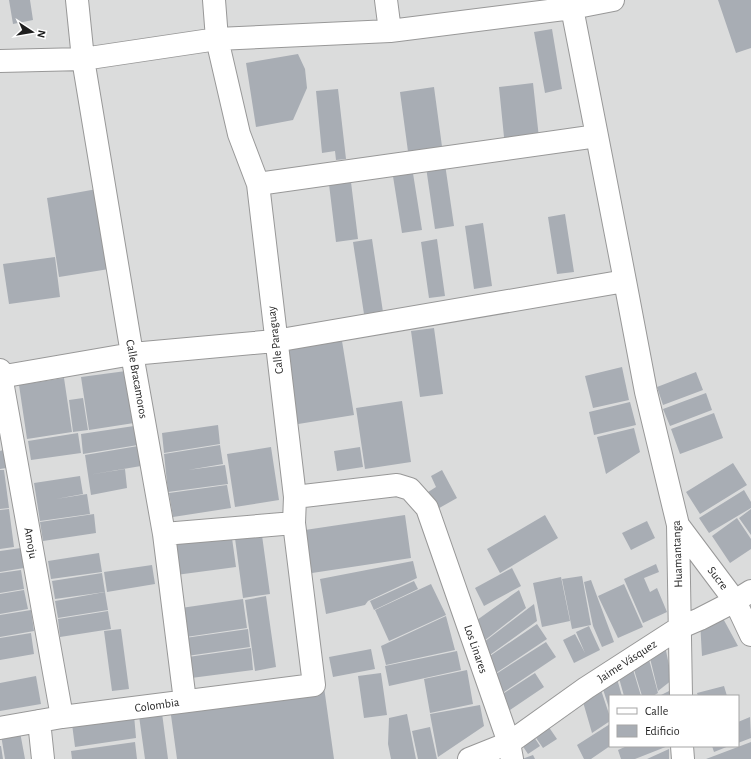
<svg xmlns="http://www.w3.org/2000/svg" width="751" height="759" font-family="'Alegreya Sans',sans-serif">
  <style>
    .residential { fill: #dbdcdc; fill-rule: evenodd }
    .building { fill: #a8adb4 }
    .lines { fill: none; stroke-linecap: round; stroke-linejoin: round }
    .minor-casing { stroke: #989898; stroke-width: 24 }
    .minor { stroke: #fff; stroke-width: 22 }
    .labels { text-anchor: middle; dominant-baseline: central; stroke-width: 3; stroke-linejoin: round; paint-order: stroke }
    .street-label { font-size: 12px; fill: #1e1e1e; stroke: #fff }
  </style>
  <rect width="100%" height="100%" fill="#e5e7ef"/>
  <!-- residential -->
  <path class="residential" d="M0,0H751V759H0ZM610,696H738V746H610Z"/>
  <!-- building -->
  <path class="building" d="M9,0H30L33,20L13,24Z
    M718,0H751V48L736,53Z
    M552,29L562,89L545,93L534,32Z
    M298,54L305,69L307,88L293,120L256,127L246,63Z
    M533,83L539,138L505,147L499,87Z
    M434,87L443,154L409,159L400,92Z
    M338,89L346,159L336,160L335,151L322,153L316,91Z
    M445,164L454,226L435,229L426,167Z
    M412,167L422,230L402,233L392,170Z
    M350,174L358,239L336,242L328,176Z
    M97,189L109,269L59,277L47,198Z
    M565,214L574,272L557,274L548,217Z
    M483,223L492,286L474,289L465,226Z
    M372,239L383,312L364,314L353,242Z
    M437,239L445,296L429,298L421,242Z
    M55,257L60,297L9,304L3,264Z
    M434,328L443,394L420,397L411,331Z
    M342,341L354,415L292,425L281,351Z
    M622,367L629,400L593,408L585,376Z
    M126,371L134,423L89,430L81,377Z
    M696,372L703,390L663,405L657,387Z
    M64,378L72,432L27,439L19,385Z
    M706,393L712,410L670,426L663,409Z
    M83,398L88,430L73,432L69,400Z
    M402,401L411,462L365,469L356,408Z
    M630,402L636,425L594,435L589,412Z
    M714,413L723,438L680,454L671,429Z
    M218,425L220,444L164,453L162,433Z
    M134,426L138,445L83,454L81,434Z
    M634,428L640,452L606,474L597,437Z
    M78,433L81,453L31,460L28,441Z
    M220,445L223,464L188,470L225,465L228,484L168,492L164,454Z
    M138,446L141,466L88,475L85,455Z
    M271,447L279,500L235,507L227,454Z
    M360,447L363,467L337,471L334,451Z
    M3,450L6,468L0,469V451Z
    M733,463L747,485L700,514L686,492Z
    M125,469L127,488L91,495L88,475Z
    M0,470H4L9,508L0,509Z
    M442,470L457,498L434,511L425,494L436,487L431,476Z
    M80,476L83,494L56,499L87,494L90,514L40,521L34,483Z
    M227,485L231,508L173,517L169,493Z
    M744,490L751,502V508L709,533L699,518Z
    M9,509L14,547L0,549V510Z
    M751,509V535L739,518Z
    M94,514L96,533L43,541L40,522Z
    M405,515L411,558L312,573L305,530Z
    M545,515L558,538L500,573L487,549Z
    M737,518L751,539V549L730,563L712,536Z
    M647,521L655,538L631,550L622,533Z
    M261,528L270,594L243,598L234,531Z
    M231,531L236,567L176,575L172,538Z
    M21,548L24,568L0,572V551Z
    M99,553L102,572L51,579L48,561Z
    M413,561L417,578L368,601L365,605L326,614L320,579Z
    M656,564L659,572L644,578L650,592L657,588L667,612L643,623L624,579Z
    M152,565L155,584L107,592L104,572Z
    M512,568L521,586L484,606L475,588Z
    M21,570L24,589L0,593V573Z
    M102,573L105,592L55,599L52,581Z
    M582,576L591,625L572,629L562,579Z
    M561,577L570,621L542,627L533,583Z
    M591,580L614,642L602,647L593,626L584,582Z
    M414,581L418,589L374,610L370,601Z
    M431,584L446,615L389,641L375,610Z
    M624,584L643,627L618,638L598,596Z
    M24,590L28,609L0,614V594Z
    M519,590L526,608L484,641L477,620Z
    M105,592L108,610L58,618L55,601Z
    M266,596L276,667L255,671L245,600Z
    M243,599L247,628L186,637L181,608Z
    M534,604L537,621L487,657L484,642Z
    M31,610L34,631L0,637V615Z
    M108,611L111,629L60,637L58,619Z
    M719,611L738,646L702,656L700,621Z
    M446,616L455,650L386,665L381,646Z
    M537,624L547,639L496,673L487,658Z
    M589,626L600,650L574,663L563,640L575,634L585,653L576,632Z
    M121,629L129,689L112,691L104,631Z
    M248,629L250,647L187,656L185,638Z
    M31,633L34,654L0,660V638Z
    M664,641L672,680L658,691L648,650Z
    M546,642L556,657L501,694L496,674Z
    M251,648L253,670L191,678L188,657Z
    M371,649L375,669L333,677L329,657Z
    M457,651L461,670L389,686L385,666Z
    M647,652L658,693L653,696H642L632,663Z
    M631,663L641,696H624L617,671Z
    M467,670L473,704L430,713L424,679Z
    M615,672L622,696H610V711L601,683Z
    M381,673L387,715L364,718L358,676Z
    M535,673L544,687L510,710L501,695Z
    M36,676L41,704L0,711V683Z
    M599,684L610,717V721L592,733L581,695Z
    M724,686L727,696H698L697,693Z
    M324,687L334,759H177L170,708Z
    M669,691L671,696H659Z
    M480,705L484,726L438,757L430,714Z
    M162,713L168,759H145L139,716Z
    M407,714L416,759H391L388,744L389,718Z
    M134,715L136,738L75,747L72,724Z
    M750,717L751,738L738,743V722Z
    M544,720L557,739L543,748L530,729Z
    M610,724V746L591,759H584L577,745Z
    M430,727L437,759H418L412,731Z
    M530,731L540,746L528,754L518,739Z
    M20,732L25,759H5L1,735Z
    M135,742L137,759H72L71,751Z
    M751,742V759H706Z
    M0,746H1L3,759H0Z
    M627,746H668L635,759H621L618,750Z
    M712,746H729L714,752Z
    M669,749V759H647Z
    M533,755L535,759H522Z"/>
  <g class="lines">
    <!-- minor casing -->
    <g class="minor-casing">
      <path id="minor" d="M77,0L83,59L217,39L390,31L572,8L597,136
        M386,0L390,31
        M570,0L572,8L613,0
        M0,61L83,59L132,354L164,534L185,701
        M258,184L597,136L625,281
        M0,370L62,717
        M0,377L132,354L275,341L625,281L646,392L678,525L681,696
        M295,497L397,485L410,489L427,508L509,743L512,759
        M678,525L735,601L751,635
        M164,534L294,523
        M39,721L43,759
        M0,728L62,717L314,685L294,523L295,497L258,184L239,134L217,39L214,0
        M682,746L683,759
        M469,759L509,743L586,688L679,628L700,619L735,601L751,591"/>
    </g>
    <!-- minor -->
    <use href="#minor" class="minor"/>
  </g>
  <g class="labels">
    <!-- street labels -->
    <g class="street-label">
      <text transform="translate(275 340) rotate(-97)">Calle Paraguay</text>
      <text transform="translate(137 379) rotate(80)">Calle Bracamoros</text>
      <text transform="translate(31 543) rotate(80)">Amoju</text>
      <text transform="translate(677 554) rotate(-92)">Huamantanga</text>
      <text transform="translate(718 578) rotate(53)">Sucre</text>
      <text transform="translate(476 649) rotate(71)">Los Linares</text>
      <text transform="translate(627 661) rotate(-33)">Jaime Vásquez</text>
      <text transform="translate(157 705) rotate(-8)">Colombia</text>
    </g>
  </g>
  <!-- legend -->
  <rect x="609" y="695" width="130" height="52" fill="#ffffff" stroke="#a5a5a5"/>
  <rect x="617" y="708" width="20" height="6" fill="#ffffff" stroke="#a5a5a5"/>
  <text x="645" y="715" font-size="12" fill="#1e1e1e">Calle</text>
  <rect x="617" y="725" width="20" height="12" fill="#a8adb4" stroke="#a5a5a5"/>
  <text x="645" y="735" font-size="12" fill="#1e1e1e">Edificio</text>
  <!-- north arrow -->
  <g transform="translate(32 32) rotate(102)" stroke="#ffffff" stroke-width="3" paint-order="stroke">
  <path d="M0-3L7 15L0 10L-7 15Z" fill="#1e1e1e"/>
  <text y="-6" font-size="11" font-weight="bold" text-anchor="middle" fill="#1e1e1e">N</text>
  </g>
</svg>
